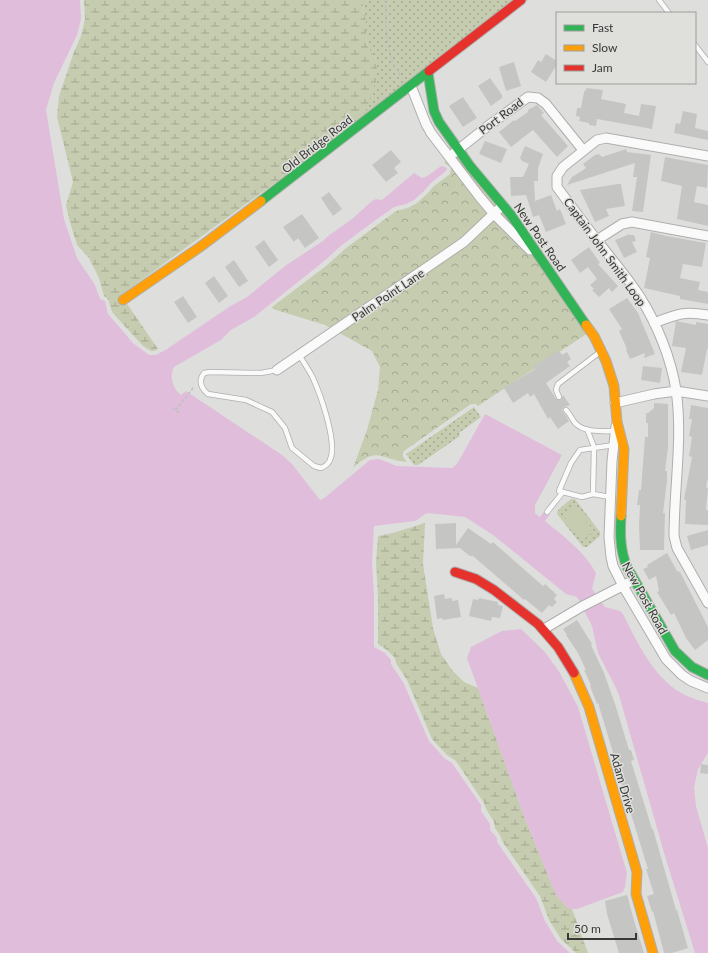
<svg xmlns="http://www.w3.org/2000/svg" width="708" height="953" font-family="Lato,sans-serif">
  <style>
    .grass { fill: url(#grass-dots) }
    .forest { fill: url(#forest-crowns) }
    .wetland { fill: url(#wetland-marsh) }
    .garden { fill: #c6ccb0 }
    .water { fill: #e0bdda }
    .building { fill: #c5c6c4 }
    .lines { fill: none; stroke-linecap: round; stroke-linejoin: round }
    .lane-casing { stroke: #aeafad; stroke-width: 6 }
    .street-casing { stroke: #aeafad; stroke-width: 11 }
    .fast-casing { stroke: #aeafad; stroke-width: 11 }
    .slow-casing { stroke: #aeafad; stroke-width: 11 }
    .jam-casing { stroke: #aeafad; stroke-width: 11 }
    .path { stroke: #bfbfbe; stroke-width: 1.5; stroke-dasharray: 3 2; stroke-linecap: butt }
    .lane { stroke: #fafafa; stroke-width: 4.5 }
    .street { stroke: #fafafa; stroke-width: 9 }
    .fast { stroke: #30b455; stroke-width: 9 }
    .slow { stroke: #ff9f0a; stroke-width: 9 }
    .jam { stroke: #e5322d; stroke-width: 9 }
    .labels { text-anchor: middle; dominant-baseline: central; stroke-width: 3; stroke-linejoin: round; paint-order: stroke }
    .street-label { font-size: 12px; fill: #383837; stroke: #dfe0dc }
  </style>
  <defs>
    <pattern id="grass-dots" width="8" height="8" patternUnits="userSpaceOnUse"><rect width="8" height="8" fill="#c6ccb0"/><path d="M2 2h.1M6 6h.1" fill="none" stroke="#a2a790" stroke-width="1.8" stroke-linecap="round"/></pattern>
    <pattern id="forest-crowns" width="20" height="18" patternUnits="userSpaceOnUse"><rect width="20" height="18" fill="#c6ccb0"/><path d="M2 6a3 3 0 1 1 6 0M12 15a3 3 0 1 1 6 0" fill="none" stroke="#a2a790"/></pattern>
    <pattern id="wetland-marsh" width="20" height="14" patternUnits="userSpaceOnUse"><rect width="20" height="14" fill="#c6ccb0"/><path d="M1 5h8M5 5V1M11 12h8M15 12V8" fill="none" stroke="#a2a790"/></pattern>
  </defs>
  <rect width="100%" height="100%" fill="#dedfdd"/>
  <!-- grass -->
  <path class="grass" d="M362,0H528L412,90L362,122L377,62L368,47L366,35V20Z
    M474,407L481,417L459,433L460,436L418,465H414L406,454Z
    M571,499H575L600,532V536L587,547H583L557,514L558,510Z"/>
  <!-- forest -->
  <path class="forest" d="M459,151L594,329L478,406L476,404H471L404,451L402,455L407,462C380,460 378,445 353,468L367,430L378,390L380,367L372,351L325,325L273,309L272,307L326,266L346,248L396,211L408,208L417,203L427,194L434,186L450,174L451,167L444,163Z"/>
  <!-- wetland -->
  <path class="wetland" d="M84,0H362L366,20V35L368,47L377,62V78L362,122L338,137L121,295L158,349L154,351H151L143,346L112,312L108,299L104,296L99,278L89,258L77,245L69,219L66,205L73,182L57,117L59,96L74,52L81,36L85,19Z
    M425,523L423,564L433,628L441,654L452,670L464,682L478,688L524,816L556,895L569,909H572L588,953H576L561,939L549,920L540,896L502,841L501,837L495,828L494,822L486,809L484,803L456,761L447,755L432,739L407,680L396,663L395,658L387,650L378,644V596L376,563L378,536L393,533Z"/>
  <!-- garden -->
  <path class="garden" d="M574,506L594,531L583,540L563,515Z"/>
  <!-- water -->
  <path class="water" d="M0,0H80L81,19L77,35L54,83L46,110L64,219L77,258L95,285L100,299L105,301L108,314L133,343L149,355H156L167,349L229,307L247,297L285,266L323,241L328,236L352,219L372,201L376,199L382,200L414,173L422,178C429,177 435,169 442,166L447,168L446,171L431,183L424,191L414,200L406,204L394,207L373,222L342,245L323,262L254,317L231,330L221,340L174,367C169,376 173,389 181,395L186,391L282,455L292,464L320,500L323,499L370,460L379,459L397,466L452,468L457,464L485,414L562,455L535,505V513L540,517L545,510L550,514L545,521C563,536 584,551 596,573L592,589L605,607L620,611L623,614C638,644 655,681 687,696C694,699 701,701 708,703V753L698,769L694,788L696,806L708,848V953H695L665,856L619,695L616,688L598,653L592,626L577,597L566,594L493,535L465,517L428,513C423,514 420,519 415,521L374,526L372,563L374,596V647L385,653L391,660V664L403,682L429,741L444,758L452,763L481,805V811L490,824V830L497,838V842L536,898L545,921L557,941L570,953H0Z
    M521,629L545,652L560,673L578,707L627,873L625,887L623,892L577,909H569L556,895L524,816L467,658L471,647L502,631Z"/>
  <!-- building -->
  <path class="building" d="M546,54L557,61V64L546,82L531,72L538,60L541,62Z
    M514,62L521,86L506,91L499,67Z
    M490,78L502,95V98L491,106L478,86Z
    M587,88L603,90L601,99L626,104L624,113L639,116L641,104L656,106L652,129L597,119L596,126L589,125V123L579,121L580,117L576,116L577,108H581L584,92Z
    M463,97L477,118L463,127L449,106Z
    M537,105L544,113L541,115L568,146L557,157L533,130L511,147L499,132L514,120L515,121L528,112V110Z
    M683,111L697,114L695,128L708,131V140L674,133L676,123L680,124Z
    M485,141L507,149L501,163L479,154Z
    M525,146L543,154L538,168V181H534L535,201L551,195L557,211L560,209L566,224L546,232L539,215L533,217L526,195L511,196L510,177H523L529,164L522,161L520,158Z
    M626,149L627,152L651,155L643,212L632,211L637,177H633L635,163L567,185L572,177L586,168L583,164L595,155L599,154L602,157Z
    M391,150L401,162L394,168L398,173L386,182L372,165Z
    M665,157L708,165L707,188L697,186L694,202L708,205V226L677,219L682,186L661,181Z
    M618,184H621L625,206L606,209L609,216L595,222L580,190Z
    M329,192L342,209L333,216L321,198Z
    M302,214L319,238L305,248L298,238L294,242L283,227Z
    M651,232L666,236L706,243L702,267L683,264L680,278L700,282L698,290L708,292V304L680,299V296L644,288L650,258L646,257Z
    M630,234V235H634L636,241L632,242L637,252L624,258L615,240Z
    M264,240L278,260L269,267L255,247Z
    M589,247L600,263L598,264L618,286L612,292L609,288L599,297L592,290L594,289L590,285L597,279L588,267L580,273L571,260Z
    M234,260L248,281L239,287L225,267Z
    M214,276L228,296L219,303L205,283Z
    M183,296L197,317L188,323L174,302Z
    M627,298L638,313L655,354L644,358L645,353L630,359L626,350L627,349L619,331L622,329L609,309Z
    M676,321L696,325V322L708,324V349H707L702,375L681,372L686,348L672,346Z
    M559,350L562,355L567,352L571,359L567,362L570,366L546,383L556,399L561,400L563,395L570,405L564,407L562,410L569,421L558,429L550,417L548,419L534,394L530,397L528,393L513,403L504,388L535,369L533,367Z
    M643,366L662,368L660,383L641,380Z
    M654,403L668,404V447L665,471H667V481L663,513H665L664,550H640L639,526L640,505H637L639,490H641L645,437H648V423H646V413H648L654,408Z
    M691,405L708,408V478L706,487L708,488L706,510H708V525L685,524L686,500L684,499L692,457L689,456L692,437L689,436L692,419H689Z
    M456,523V545L468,528L491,544L493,542L543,586L545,584L557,595L554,599L557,602L552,607L549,605L542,613L525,599L524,600L473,556H470L460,548L436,549L435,524Z
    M708,530V545L691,550L687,536Z
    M667,553L677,571L680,572L708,627V640L695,650L686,638L674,613L671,615L657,592L659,591L656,576L649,580L643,569L648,567L647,565Z
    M444,594L445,599L452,598V601L458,600L461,617L443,620L442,618L437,619L434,596Z
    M479,598L498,602V605L503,606L500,618L492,617L491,621L469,616L473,599L478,600Z
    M577,620L592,644L591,645L604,673L616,707L626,740L629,750H631L634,760L631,761L652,829H653L676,910H677L688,948L672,953H664L653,911L652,912L647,896L654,894L646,869H648L619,775H621L616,758L615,759L598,703L597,704L590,686L591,685L584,670H586L578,653L566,635H567L563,629Z
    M701,764L708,765V774L700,773Z
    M627,895L628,898L633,917L644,953H619L607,914L605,901Z"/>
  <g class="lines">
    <!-- lane casing -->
    <g class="lane-casing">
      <path id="lane" d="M659,0L669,13
        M695,45L708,62
        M277,370L261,373L210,372L204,373C198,381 201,388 208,394L246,400L272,412L285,428L292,448L314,466L321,468C325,466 328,465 330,460C338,443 320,393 312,376C308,369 304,362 299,355
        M559,397L556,390L558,384L600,352
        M566,410C570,414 572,419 575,423C584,433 604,431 616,431
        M587,429L594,447L593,494
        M610,497L593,494L582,497L559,491L571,463L580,450L614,445
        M547,512L563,492"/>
    </g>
    <!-- street casing -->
    <g class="street-casing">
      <path id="street" d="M411,86L426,124L431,133L479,196L494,214L530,250
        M454,153L488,126L528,97L538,98L546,104L583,150
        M708,156L606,138L597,140L563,167L557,176V187C571,206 585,225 599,243C613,261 628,278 640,297C657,324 671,358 676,390C683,438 674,488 674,536L677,548L708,603
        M597,240L622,224L632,222L708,236
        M654,323C677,314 683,311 708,315
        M277,370L464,242L503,205
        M615,403L654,394L676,391L708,396
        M616,426L612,461L609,537L611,557L613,566L623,586L666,659L682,675L691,681L708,688
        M544,629L581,607L634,580"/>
    </g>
    <!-- fast casing -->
    <g class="fast-casing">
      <path id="fast" d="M428,73L434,111L439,122L470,166L511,215L586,325
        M261,201L429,71
        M621,516C620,534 620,550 627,567L675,651L692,667L708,675"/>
    </g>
    <!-- slow casing -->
    <g class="slow-casing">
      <path id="slow" d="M123,300L200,247L261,201
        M586,325L594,336L606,361L614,386L617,422L624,449L621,516
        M574,673L589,707L637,872L636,894L653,953"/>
    </g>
    <!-- jam casing -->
    <g class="jam-casing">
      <path id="jam" d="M429,71L521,0
        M455,572L476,579L494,590L538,624L558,647L574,673"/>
    </g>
    <!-- path -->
    <path class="path" d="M385,0C387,26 384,58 403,78
      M173,408L179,413
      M176,410L193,388L195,387"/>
    <!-- lane -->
    <use href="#lane" class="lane"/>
    <!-- street -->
    <use href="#street" class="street"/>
    <!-- fast -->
    <use href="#fast" class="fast"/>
    <!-- slow -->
    <use href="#slow" class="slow"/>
    <!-- jam -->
    <use href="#jam" class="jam"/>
  </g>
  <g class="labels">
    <!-- street labels -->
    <g class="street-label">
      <text transform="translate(501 116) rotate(-37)">Port Road</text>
      <text transform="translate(317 144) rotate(-38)">Old Bridge Road</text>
      <text transform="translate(540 237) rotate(55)">New Post Road</text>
      <text transform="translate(605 252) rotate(54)">Captain John Smith Loop</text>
      <text transform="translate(388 295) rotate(-34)">Palm Point Lane</text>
      <text transform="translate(645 598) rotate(61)">New Post Road</text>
      <text transform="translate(623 783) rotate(74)">Adam Drive</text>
    </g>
  </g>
  <!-- legend -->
  <rect x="556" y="12" width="140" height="72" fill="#dfe0dc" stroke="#9c9d9a"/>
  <rect x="564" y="25" width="20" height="6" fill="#30b455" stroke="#9c9d9a"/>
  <text x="592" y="32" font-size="12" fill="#383837">Fast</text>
  <rect x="564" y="45" width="20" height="6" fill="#ff9f0a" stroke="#9c9d9a"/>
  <text x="592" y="52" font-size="12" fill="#383837">Slow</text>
  <rect x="564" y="65" width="20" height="6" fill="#e5322d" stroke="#9c9d9a"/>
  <text x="592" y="72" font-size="12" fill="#383837">Jam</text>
  <!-- scale -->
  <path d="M568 933v6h68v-6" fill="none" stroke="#383837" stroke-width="2"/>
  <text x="574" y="933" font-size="12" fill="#383837" stroke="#dfe0dc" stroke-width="3" paint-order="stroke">50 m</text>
</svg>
